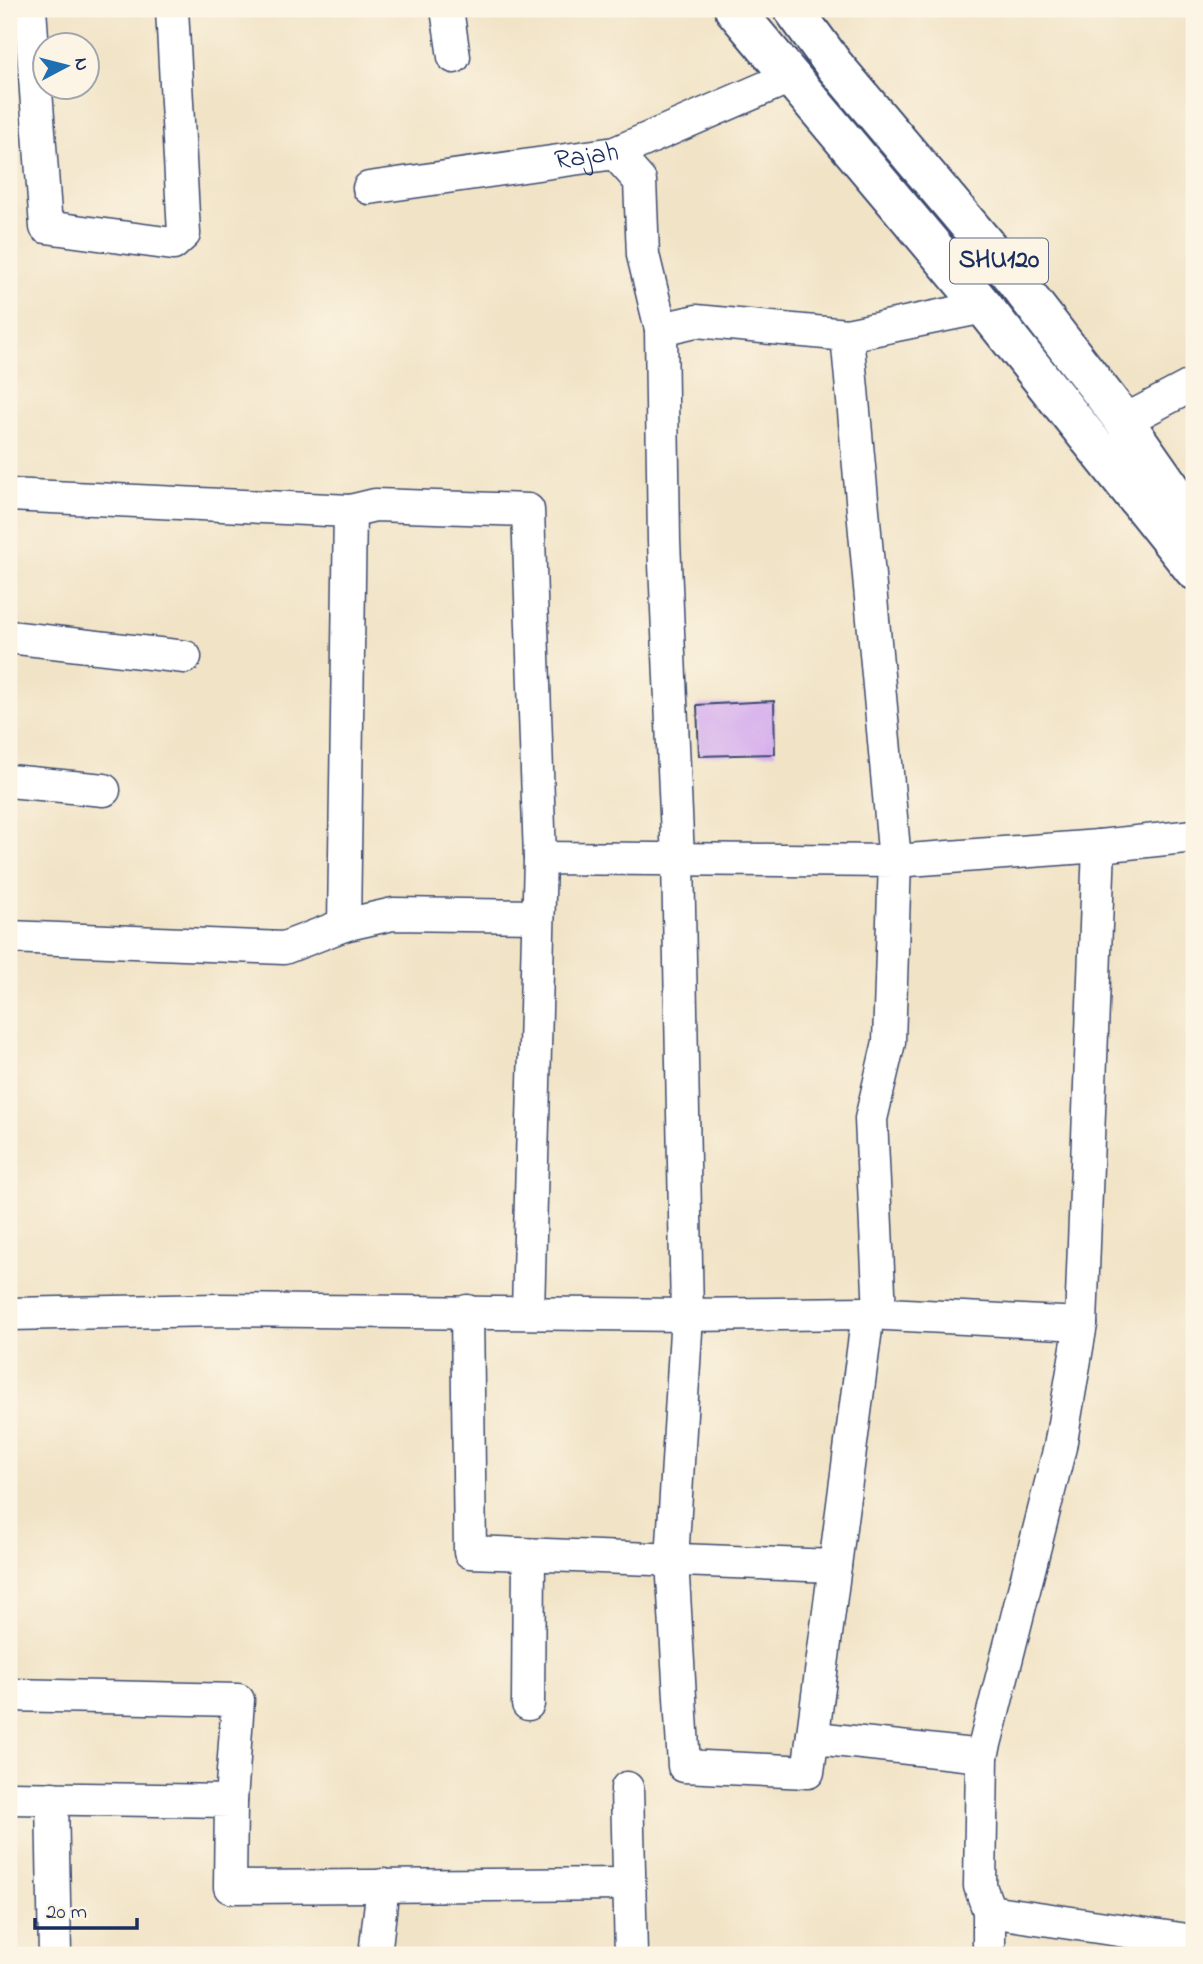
<svg xmlns="http://www.w3.org/2000/svg" width="1203" height="1964" font-family="'Indie Flower',sans-serif">
  <style>
    .building { fill: #d3aaee }
    .lines { fill: none; stroke-linecap: round; stroke-linejoin: round }
    .street-casing { stroke: #3b4a6e; stroke-width: 35 }
    .primary-casing { stroke: #3b4a6e; stroke-width: 42 }
    .street { stroke: #fff; stroke-width: 32 }
    .primary { stroke: #fff; stroke-width: 38 }
    .labels { text-anchor: middle; dominant-baseline: central; stroke-width: 5; stroke-linejoin: round; paint-order: stroke }
    .shield { fill: #fcf5e5; stroke: #5e6a86; stroke-width: 2 }
    .shield-label { font-size: 26px; font-weight: bold; fill: #1b2f5e }
    .street-label { font-size: 28px; fill: #1b2f5e; stroke: #fcf5e5 }
  </style>
  <rect width="100%" height="100%" fill="#fcf5e5"/>
  <filter id="ink" filterUnits="userSpaceOnUse"><feTurbulence type="fractalNoise" baseFrequency=".0143" numOctaves="2"/><feDisplacementMap in="SourceGraphic" scale="14" xChannelSelector="R" yChannelSelector="G"/><feConvolveMatrix kernelMatrix="1 2 1 2 8 2 1 2 1" color-interpolation-filters="sRGB"/></filter>
  <filter id="wash" filterUnits="userSpaceOnUse"><feTurbulence type="fractalNoise" baseFrequency=".00686" numOctaves="4" result="noise"/><feDisplacementMap in="SourceGraphic" scale="28" xChannelSelector="R" yChannelSelector="G"/><feGaussianBlur stdDeviation="1.57" result="paint"/><feColorMatrix in="noise" values="0 0 0 0 0 0 0 0 0 0 0 0 0 0 0 0 0 1.4 0 .05"/><feComposite in="paint" operator="in"/></filter>
  <g filter="url(#wash)">
    <rect width="100%" height="100%" fill="#f1e3c6"/>
    <g id="blocks">
      <!-- building -->
      <path class="building" d="M774,701L775,754L699,756L697,705Z"/>
    </g>
  </g>
  <g filter="url(#ink)">
    <use href="#blocks" fill-opacity="0" stroke="#3b4a6e" stroke-width="2"/>
    <g class="lines">
      <!-- street casing -->
      <g class="street-casing">
        <g id="street">
          <path d="M30,9L46,227L173,244L184,234L172,9"/>
          <path d="M447,9L454,57"/>
          <path d="M615,153L640,181L643,255L661,329L664,541L678,859L687,1315L672,1560L684,1766L808,1772L868,1313"/>
          <path id="s1" d="M369,188L615,153L790,77"/>
          <path d="M984,307L847,335L895,861L1099,846"/>
          <path d="M661,329L696,321L847,335"/>
          <path d="M1124,421L1194,384"/>
          <path d="M9,495L350,511L375,505L528,510L540,858"/>
          <path d="M9,637L185,657"/>
          <path d="M9,781L104,790"/>
          <path d="M344,925L350,511"/>
          <path d="M9,937L284,948L344,925L393,914L538,916"/>
          <path d="M467,1311L470,1552L835,1566"/>
          <path d="M528,1311L540,858L895,861L889,1042L871,1119L880,1313"/>
          <path d="M9,1314L218,1310L687,1315L868,1313L1081,1324L1099,846L1194,836"/>
          <path d="M9,1695L238,1700L231,1801"/>
          <path d="M528,1704L529,1555"/>
          <path d="M813,1735L816,1738L982,1756"/>
          <path d="M627,1788L631,1955"/>
          <path d="M9,1798L231,1801L230,1887L629,1884"/>
          <path d="M52,1798L55,1955"/>
          <path d="M989,1911L1194,1941"/>
          <path d="M375,1955L383,1885"/>
          <path d="M989,1955V1911L980,1886L982,1756L1060,1447L1081,1324"/>
        </g>
      </g>
      <!-- primary casing -->
      <g class="primary-casing">
        <path id="primary" d="M734,9L984,307L1194,570
          M793,9L834,65L1011,275L1124,421L1194,521"/>
      </g>
      <!-- street -->
      <use href="#street" class="street"/>
      <!-- primary -->
      <use href="#primary" class="primary"/>
    </g>
  </g>
  <g class="labels">
    <!-- shield labels -->
    <rect class="shield" x="950" y="238.5" width="98" height="45" rx="5"/>
    <g class="shield-label">
      <text x="999" y="261">SHU120</text>
    </g>
    <!-- street labels -->
    <g class="street-label">
      <text stroke="none"><textPath href="#s1" startOffset="220">Rajah</textPath></text>
    </g>
  </g>
  <!-- margin -->
  <rect width="1203" height="1964" fill="none" stroke="#fcf5e5" stroke-width="35"/>
  <!-- north arrow -->
  <g transform="translate(66 66) rotate(83)"><circle r="33" fill="#fcf5e5" stroke="#a2a6af" stroke-width="2"/>
  <path d="M0-5L12 26L0 18L-12 26Z" fill="#1f6fb2"/>
  <text y="-10" font-size="19" font-weight="bold" text-anchor="middle" fill="#1b2f5e">N</text>
  </g>
  <!-- scale -->
  <path d="M35 1918v10h102v-10" fill="none" stroke="#1b2f5e" stroke-width="3.5"/>
  <text x="46" y="1918" font-size="21" fill="#1b2f5e" stroke="#fcf5e5" stroke-width="5" paint-order="stroke">20 m</text>
</svg>
